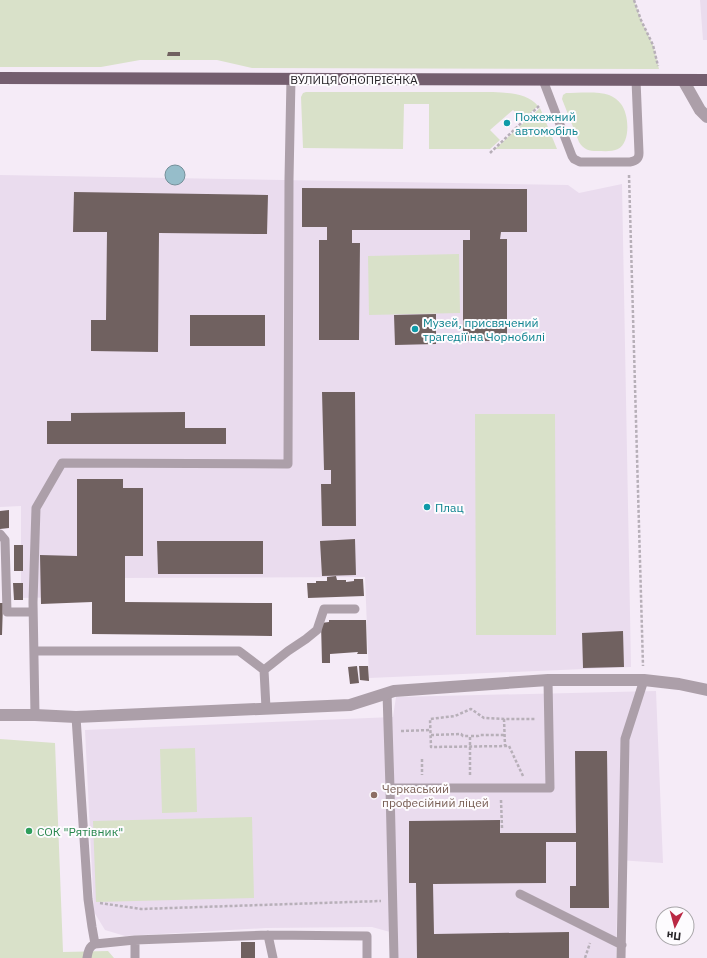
<svg xmlns="http://www.w3.org/2000/svg" width="707" height="958" font-family="'IBM Plex Sans',sans-serif">
  <style>
    .built { fill: #eadcee }
    .green { fill: #d9e1c9 }
    .water { fill: #96bdca; stroke: #748f99 }
    .building { fill: #706160 }
    .lines { fill: none; stroke-linecap: round; stroke-linejoin: round }
    .path { stroke: #b7afb8; stroke-width: 2.5; stroke-dasharray: 3 2; stroke-linecap: butt }
    .lane { stroke: #ac9fa9; stroke-width: 9 }
    .street { stroke: #ac9fa9; stroke-width: 12 }
    .primary { stroke: #745e6f; stroke-width: 12 }
    .culture-dot { fill: #0f9aa8; stroke: #fdfbfe; stroke-width: 1.5 }
    .education-dot { fill: #8d6e63; stroke: #fdfbfe; stroke-width: 1.5 }
    .leisure-dot { fill: #2e9e5b; stroke: #fdfbfe; stroke-width: 1.5 }
    .labels { text-anchor: middle; dominant-baseline: central; stroke-width: 4; stroke-linejoin: round; paint-order: stroke }
    .street-label { font-size: 12px; fill: #262327; stroke: #fdfbfe }
    .culture-label { font-size: 12px; fill: #0d838f; stroke: #fdfbfe; text-anchor: start }
    .education-label { font-size: 12px; fill: #785e54; stroke: #fdfbfe; text-anchor: start }
    .leisure-label { font-size: 12px; fill: #27864d; stroke: #fdfbfe; text-anchor: start }
  </style>
  <rect width="100%" height="100%" fill="#f5ebf7"/>
  <!-- built -->
  <path class="built" d="M700,0H707V40H703Z
    M0,175L568,185L579,193L622,184L631,667L369,678L365,577L116,578L117,596L21,598V506L0,507Z
    M656,691L663,863L618,860L616,958H391L390,932L372,927L266,928L125,936L105,930L94,912L85,730L393,717L396,697Z"/>
  <!-- green -->
  <path class="green" d="M0,0H634L641,20L653,45L659,69L252,68L217,60H140L101,67H0Z
    M306,92H493C509,93 527,93 538,106L523,119L513,110L490,130L500,140L490,149H429V104H404L403,149L303,148L301,97L303,93Z
    M566,93C578,93 598,91 609,95C614,97 618,100 621,104C629,114 631,142 618,149C612,152 604,151 597,151C589,151 584,150 579,142L562,99L563,95Z
    M540,108L543,115L557,149H495Z
    M459,254L460,313L369,315L368,256Z
    M475,414H555L556,635H476Z
    M0,739L55,743L63,952L108,951L114,958H0Z
    M195,748L197,812L162,813L160,749Z
    M252,817L254,898L96,902L93,821Z"/>
  <!-- water -->
  <path class="water" d="M165 175a10 10 0 1 1 20 0a10 10 0 1 1-20 0Z"/>
  <!-- building -->
  <path class="building" d="M168,52H180V56H167Z
    M302,188L527,189V232H501L500,239H507V341H463V240H470V230H352V243H360L359,340H319V240H327V227H302Z
    M74,192L268,195L267,234L159,233L158,352L91,351V320H106L107,232H73Z
    M436,314V344L395,345L394,315Z
    M190,315H265V346H190Z
    M322,392H355L356,526H322L321,484H331V470H324Z
    M185,412V428H226V444H47V421H71V413Z
    M77,479H123V488H143V556H125V602L272,603V636L92,634V602L41,604L40,555L77,556Z
    M9,510V528L0,529V511Z
    M355,539L356,575L322,576L320,541Z
    M157,541H263V574H158Z
    M14,545H23V571H14Z
    M336,576L337,580H346V582L354,581V579H363L364,596L308,598L307,583H316V581H327V577Z
    M13,583H23V600H14Z
    M0,603H3L2,635H0Z
    M329,620H366L367,654H357L358,652L330,654V663H322L321,623L329,622Z
    M623,631L624,667L583,668L582,633Z
    M357,666L359,683L350,684L348,667Z
    M359,666H368L369,681L360,680Z
    M575,751H607L609,908H570V886H576V842H546V883L433,884L434,934L569,932V958H417L416,883H409V821L500,820V833H576Z
    M241,942H255V958H241Z"/>
  <g class="lines">
    <!-- path -->
    <path class="path" d="M634,0L641,20L653,45L658,66
      M490,153L539,106
      M629,175L643,666
      M504,719L505,746
      M401,731L430,730
      M431,735L461,734L463,736H470
      M422,759V775
      M470,775V736H478L480,735H504
      M523,776L509,746L431,747L430,719L455,716L471,709L484,718L504,719H536
      M501,800L502,828
      M100,903L141,909L381,901
      M585,958L590,943"/>
    <!-- lane -->
    <path class="lane" d="M543,80L572,156L574,159L580,162H630C636,161 639,159 639,153L636,80
      M0,534L5,540L7,612H33
      M34,651H239L264,670L266,708
      M264,670L288,651L306,639L317,630L324,609H355
      M387,693L390,788
      M35,715L33,602L36,508L62,463L288,464L289,179L291,79
      M76,717L88,899L92,927L95,944
      M520,894L622,945
      M268,935L273,958
      M87,958C88,952 89,946 95,944L135,940L268,935L367,936V958
      M135,958V940
      M394,958L390,788H550L548,680
      M621,958L625,739L644,680"/>
    <!-- street -->
    <path class="street" d="M683,80L700,110L707,117
      M0,715H35L76,717L350,705L394,691L548,680H644L679,684L707,690"/>
    <!-- primary -->
    <path class="primary" d="M0,78L707,80"/>
  </g>
  <!-- markers -->
  <g class="culture-dot">
    <circle cx="507" cy="123" r="4"/>
    <circle cx="415" cy="329" r="4"/>
    <circle cx="427" cy="507" r="4"/>
  </g>
  <circle class="education-dot" cx="374" cy="795" r="4"/>
  <circle class="leisure-dot" cx="29" cy="831" r="4"/>
  <g class="labels">
    <!-- street labels -->
    <g class="street-label">
      <text x="354" y="79">ВУЛИЦЯ ОНОПРІЄНКА</text>
    </g>
    <!-- culture labels -->
    <g class="culture-label">
      <text x="515" y="116">Пожежний<tspan x="515" dy="14">автомобіль</tspan></text>
      <text x="423" y="322">Музей, присвячений<tspan x="423" dy="14">трагедії на Чорнобилі</tspan></text>
      <text x="435" y="507">Плац</text>
    </g>
    <!-- education labels -->
    <g class="education-label">
      <text x="382" y="788">Черкаський<tspan x="382" dy="14">професійний ліцей</tspan></text>
    </g>
    <!-- leisure labels -->
    <g class="leisure-label">
      <text x="37" y="831">СОК "Рятівник"</text>
    </g>
  </g>
  <!-- north arrow -->
  <g transform="translate(675 926) rotate(186)"><circle r="19" fill="#fdfbfe" stroke="#a7a5a8"/>
  <path d="M0-3L7 15L0 10L-7 15Z" fill="#ba2844"/>
  <text y="-6" font-size="11" font-weight="bold" text-anchor="middle" fill="#262327">Пн</text>
  </g>
</svg>
